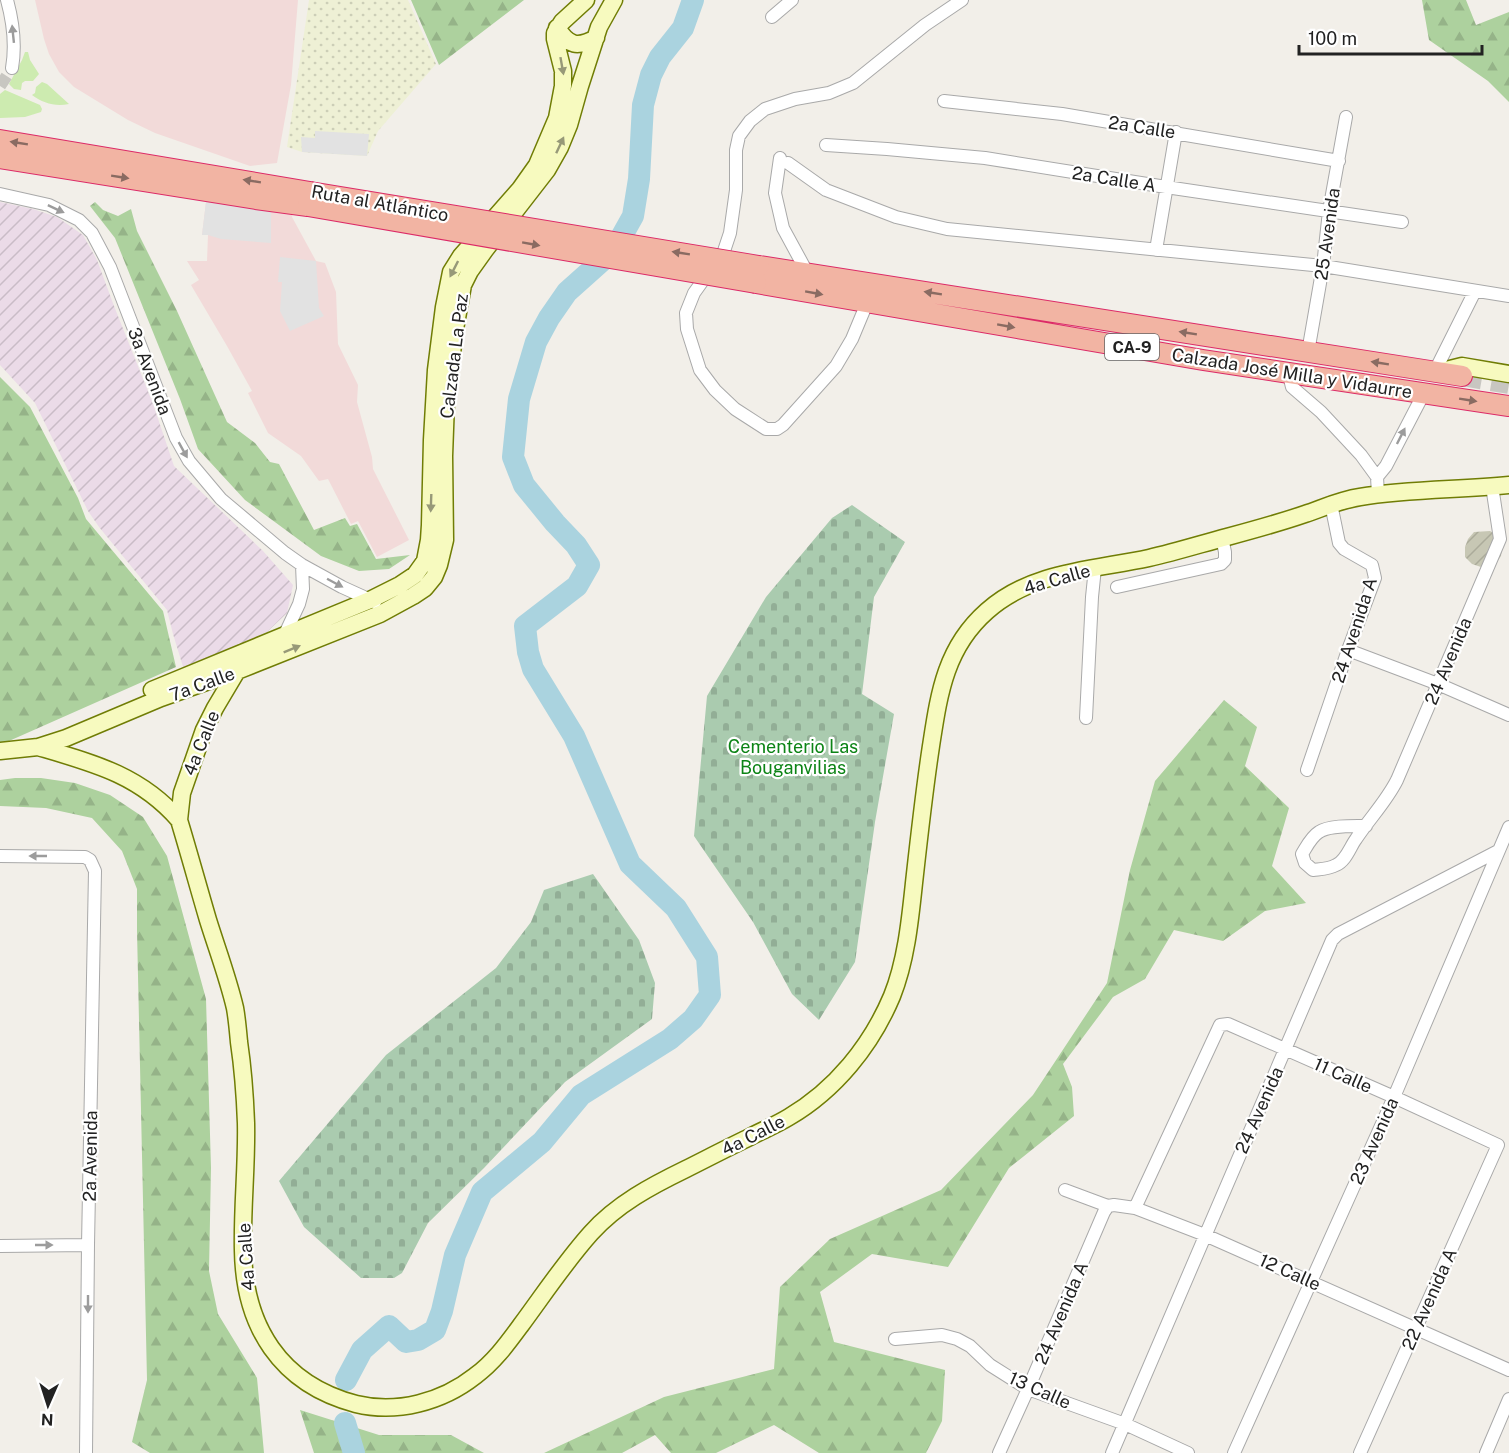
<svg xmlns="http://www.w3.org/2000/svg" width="1509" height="1453" font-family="'Public Sans',sans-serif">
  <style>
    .commercial { fill: #f2dad9 }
    .industrial { fill: url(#industrial-furrows) }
    .construction { fill: url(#construction-furrows) }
    .farmland { fill: url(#farmland-dots) }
    .grass { fill: #cdebb0 }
    .forest { fill: url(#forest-firs) }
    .cemetery { fill: url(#cemetery-stones) }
    .parking { fill: #e2e2e2 }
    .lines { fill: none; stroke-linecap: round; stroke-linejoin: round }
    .river { stroke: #aad3df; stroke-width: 22 }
    .minor-tunnel { stroke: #c8c6c1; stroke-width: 12; stroke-dasharray: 12 6; stroke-linecap: butt }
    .trunk-tunnel { stroke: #c8c6c1; stroke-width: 20; stroke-dasharray: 20 10; stroke-linecap: butt }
    .minor-casing { stroke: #a9a9a9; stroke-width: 14 }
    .secondary-casing { stroke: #707d05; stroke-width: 19 }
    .trunk-casing { stroke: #dc2a67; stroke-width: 22 }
    .minor { stroke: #fff; stroke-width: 12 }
    .secondary { stroke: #f7fabf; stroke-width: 16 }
    .trunk { stroke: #f2b4a3; stroke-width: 20 }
    .trunk-bridge-casing { stroke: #dc2a67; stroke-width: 22; stroke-linecap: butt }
    .trunk-bridge { stroke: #f2b4a3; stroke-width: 20 }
    .oneway { fill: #9c9c9c }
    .oneway2 { fill: #979978 }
    .oneway3 { fill: #8a6b62 }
    .labels { text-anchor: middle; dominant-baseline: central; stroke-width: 4.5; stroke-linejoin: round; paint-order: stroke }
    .shield { fill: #fff; stroke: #646464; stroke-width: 1.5 }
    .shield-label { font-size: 16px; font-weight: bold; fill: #222 }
    .street-label { font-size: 18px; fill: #222; stroke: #fff }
    .park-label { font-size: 18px; fill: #0c8416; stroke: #fff }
  </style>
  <defs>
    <pattern id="industrial-furrows" width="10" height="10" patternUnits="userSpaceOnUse" patternTransform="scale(1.5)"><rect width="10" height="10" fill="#ebdbe8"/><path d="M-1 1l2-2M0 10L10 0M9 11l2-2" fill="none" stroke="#c9bcc7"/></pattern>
    <pattern id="construction-furrows" width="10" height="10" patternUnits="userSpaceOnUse" patternTransform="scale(1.5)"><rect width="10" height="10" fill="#c7c7b4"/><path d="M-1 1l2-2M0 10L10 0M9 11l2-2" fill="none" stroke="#abab9a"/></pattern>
    <pattern id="farmland-dots" width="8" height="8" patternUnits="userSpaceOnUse" patternTransform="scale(1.5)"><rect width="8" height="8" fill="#eef0d5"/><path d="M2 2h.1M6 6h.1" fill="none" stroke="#ccceb7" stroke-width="1.8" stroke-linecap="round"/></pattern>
    <pattern id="forest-firs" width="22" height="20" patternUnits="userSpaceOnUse" patternTransform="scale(1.5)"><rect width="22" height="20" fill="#add19e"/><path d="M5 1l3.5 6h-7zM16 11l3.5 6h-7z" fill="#95b388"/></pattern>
    <pattern id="cemetery-stones" width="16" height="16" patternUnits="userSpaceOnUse" patternTransform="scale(1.5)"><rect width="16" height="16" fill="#aacbaf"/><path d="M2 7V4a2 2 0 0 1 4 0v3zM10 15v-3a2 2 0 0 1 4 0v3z" fill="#92ae96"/></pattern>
  </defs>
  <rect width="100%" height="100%" fill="#f2efe9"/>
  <!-- commercial -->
  <path class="commercial" d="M35,0H298L291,85L277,163L250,166L155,133L128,120L74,87L59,72L49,54L44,39Z
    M206,202L293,211L292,217L316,261L325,263L336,292L338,344L358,385L357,402L372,457L373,469L409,540L377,557L358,521L351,524L328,479L319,481L301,456L268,433L248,393L252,391L227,346L191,285L199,280L187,261H207L208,235H202Z"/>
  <!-- industrial -->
  <path class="industrial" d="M0,202L33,209L57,217L83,235L97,260L114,306L153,404L174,466L263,551L293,585L287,613L267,632L244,645L184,670L173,634L167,610L99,527L88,511L35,403L0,365Z"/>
  <!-- construction -->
  <path class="construction" d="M1490,531L1497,535L1502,546L1501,556L1494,566L1484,568L1472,564L1465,557V547L1468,539L1474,532Z"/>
  <!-- farmland -->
  <path class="farmland" d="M309,0H408L436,64L378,131L367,156L302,152L287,147Z"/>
  <!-- grass -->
  <path class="grass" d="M25,52H28L30,60L39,74L33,81H25L22,83L21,90L14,89L9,84L22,60Z
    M42,82L47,84L69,104C55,107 43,103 32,95L35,93L36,87Z
    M5,90L40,105L42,109L41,112L25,117L0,118V94Z"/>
  <!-- forest -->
  <path class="forest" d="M411,0H524L439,65Z
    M1422,0H1466L1476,25L1509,12V102L1488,81L1429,40Z
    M95,202L103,210L118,216L131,209L137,231L177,311L227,422L255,443L270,462L279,464L314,530L345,518L350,526L357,524L376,559L410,555L389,569L359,571L321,556L245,500L198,449L180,399L115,238L90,206Z
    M0,377L30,407L78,498L86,519L163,611L176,667L9,741L0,743Z
    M1224,700L1257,727L1245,766L1289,808L1272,866L1306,903L1265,911L1223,941L1174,930L1145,979L1113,997L1063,1064L1072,1087L1074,1116L1009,1168L948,1267L872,1254L820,1292L834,1342L945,1370L942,1421L926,1453H819L774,1425L716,1453H671L655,1435L622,1453H544L664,1397L774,1369L780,1287L830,1239L941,1190L1033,1095L1107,983L1130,870L1155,781Z
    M15,778H41L75,783L110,795L143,817L167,856L206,999L211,1168L209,1271L218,1314L257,1378L264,1453H150L132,1442L147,1380L137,931V889L122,851L92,818L46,808L0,806V780Z
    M300,1410L379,1435H451L484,1453H314Z"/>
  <!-- cemetery -->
  <path class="cemetery" d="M852,505L905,542L874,597L862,694L894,714L875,822L855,962L819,1020L792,994L753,922L694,836L707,696L766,597L832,518Z
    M593,874L639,940L655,983L652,1019L565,1082L484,1168L428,1223L402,1273L394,1278H361L304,1227L279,1181L386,1055L496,968L531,922L544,890Z"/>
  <!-- parking -->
  <path class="parking" d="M315,131L369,134L367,156L302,152L301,137L315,138Z
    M206,202L271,207V243L221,239L208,235H202Z
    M280,257L316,261L319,308L324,316L290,331L280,311L282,282H278Z"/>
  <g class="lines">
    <!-- river -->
    <path class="river" d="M346,1380L362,1350L389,1326L406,1342L418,1340L435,1330L442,1311L455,1255L482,1192L542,1142L581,1095L670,1039L693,1019L710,995L707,957L676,908L630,864L574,736L533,669L528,652L525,626L577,586L589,565L576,545L555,523L524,485L513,457L519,399L536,342L549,318L567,292L614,250L633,216L639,179L643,105L651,75L660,57L683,28L693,0
      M345,1423L354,1453"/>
    <!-- minor-tunnel -->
    <path class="minor-tunnel" d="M0,86L12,68"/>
    <!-- trunk-tunnel -->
    <path class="trunk-tunnel" d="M1462,376L1509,384"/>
    <!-- minor casing -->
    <g class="minor-casing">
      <path id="minor" d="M7,0C13,22 16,45 12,68
        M772,17L792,0
        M944,101L1062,114L1339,161
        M826,145L887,149L985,158L1166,187L1402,222
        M780,158L775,193L783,228L808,274
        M788,163L826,190L896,217L947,229L1323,266L1509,296
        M0,194L49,205L79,220L92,233L110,267L176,438L189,461L221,499L285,553L302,565L342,587L375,602
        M1156,250L1176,132
        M867,303L852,339L836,366L783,425L777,429H766L735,409L715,390L700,370L687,329L686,313L694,293L724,251L730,233L736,190V150L739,136L750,121L765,109L795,99L829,93L853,83L925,25L962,0
        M1308,352L1323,266L1329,211L1346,117
        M1435,371L1475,291
        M1291,374L1290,379L1292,387L1321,412L1361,455L1377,477L1378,494
        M1377,477L1386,466L1424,393
        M1117,587L1221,564L1225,560V552L1222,538
        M284,636L299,604L303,589L302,565
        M1348,650L1438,684L1509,715
        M1086,718L1092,597L1095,568
        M1307,770L1348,650L1375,578L1372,565L1344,549L1339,543L1331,504
        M1366,826C1354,826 1329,825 1319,832C1311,837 1307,846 1302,854L1305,863L1313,870C1321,869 1329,869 1336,865C1346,861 1350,847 1356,839C1369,819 1386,802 1397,780L1500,539L1492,486
        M0,856L85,857L90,860L95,871L88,1245L86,1453
        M1065,1190L1108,1206L1114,1205L1135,1208L1205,1235L1509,1370
        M1135,1208L1220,1025L1228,1024L1394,1097L1498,1145L1360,1453
        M0,1246L88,1245
        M895,1339L942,1335L957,1339L970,1346L990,1365L1028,1389L1125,1424L1188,1453
        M999,1453L1028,1389L1104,1212L1108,1206
        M1112,1453L1332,940L1338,934L1498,851
        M1234,1453L1394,1097L1509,827
        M1486,1453L1509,1399"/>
    </g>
    <!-- secondary casing -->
    <g class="secondary-casing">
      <path id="secondary" d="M557,28C569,46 577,48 596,38
        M1442,371L1462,366L1509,374
        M244,652L237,671L215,708L204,730L182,793L179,820C189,853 198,886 208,920C217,949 228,978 235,1008C237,1019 238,1031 239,1042C243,1069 245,1096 246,1123C247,1165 242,1208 243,1250C244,1326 280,1384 356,1404C397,1414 442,1402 475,1376C494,1362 507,1344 521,1325C544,1294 565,1262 591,1233C617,1204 651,1186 686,1169C706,1159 727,1148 748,1138C761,1131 776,1125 789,1117C835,1090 871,1046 892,996C906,961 910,921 914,883C919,838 924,792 931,746C939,694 945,648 987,611C1032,571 1093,570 1149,558C1175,552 1201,544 1227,537C1253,530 1279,523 1305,514C1323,508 1340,500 1360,497C1409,489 1459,490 1509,485
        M152,690L370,600L400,585L415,575L425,561L429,540L430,525L432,440L436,370L444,307L451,272L461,256L520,189L537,165L557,118L563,86V71L555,39V33L562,22L586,0
        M38,747C93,763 140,775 179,820
        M0,751L38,747L66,738L161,698L237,671L380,614L413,596L425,588L434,577L439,565L445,540L444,456L446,402L455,329L463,285L470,271L485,250L547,170L560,147L569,125L580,86L599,27L614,0"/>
    </g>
    <!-- trunk casing -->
    <g class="trunk-casing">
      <path id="trunk" d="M0,140L310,192
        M0,158L256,199L308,206
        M759,266L1462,376
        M756,283L1203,360L1509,406"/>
    </g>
    <!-- minor -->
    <use href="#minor" class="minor"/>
    <!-- secondary -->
    <use href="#secondary" class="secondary"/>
    <!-- trunk -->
    <use href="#trunk" class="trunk"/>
    <!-- trunk-bridge casing -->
    <g class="trunk-bridge-casing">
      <path id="trunk-bridge" d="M310,192L759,266
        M308,206L756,283"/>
    </g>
    <!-- trunk-bridge -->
    <use href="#trunk-bridge" class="trunk-bridge"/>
  </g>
  <!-- one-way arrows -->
  <defs><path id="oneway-solid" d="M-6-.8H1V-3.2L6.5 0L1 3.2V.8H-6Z" transform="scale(1.5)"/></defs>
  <g class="oneway">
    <use href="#oneway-solid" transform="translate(13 34) rotate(-96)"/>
    <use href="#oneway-solid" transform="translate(56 209) rotate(25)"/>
    <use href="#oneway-solid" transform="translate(1401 436) rotate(-63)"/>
    <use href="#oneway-solid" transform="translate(183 450) rotate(61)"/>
    <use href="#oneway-solid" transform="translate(335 583) rotate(28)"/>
    <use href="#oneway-solid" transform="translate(38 856) rotate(-180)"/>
    <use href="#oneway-solid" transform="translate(44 1245)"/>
    <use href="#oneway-solid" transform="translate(88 1304) rotate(90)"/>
  </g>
  <g class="oneway2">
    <use href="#oneway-solid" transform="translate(562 66) rotate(80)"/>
    <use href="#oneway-solid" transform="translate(560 145) rotate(-65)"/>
    <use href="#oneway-solid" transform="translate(454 269) rotate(117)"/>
    <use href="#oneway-solid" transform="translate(431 503) rotate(92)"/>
    <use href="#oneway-solid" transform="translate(292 649) rotate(-22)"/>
  </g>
  <g class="oneway3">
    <use href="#oneway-solid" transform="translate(19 143) rotate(-171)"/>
    <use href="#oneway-solid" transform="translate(120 177) rotate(9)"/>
    <use href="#oneway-solid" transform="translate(252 181) rotate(-171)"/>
    <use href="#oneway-solid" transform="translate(531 244) rotate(10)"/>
    <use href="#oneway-solid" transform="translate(681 253) rotate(-171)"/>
    <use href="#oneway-solid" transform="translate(814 293) rotate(10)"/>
    <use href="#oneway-solid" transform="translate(933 293) rotate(-171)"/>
    <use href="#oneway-solid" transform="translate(1006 326) rotate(10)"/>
    <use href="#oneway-solid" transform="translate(1188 333) rotate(-171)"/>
    <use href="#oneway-solid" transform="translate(1380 363) rotate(-171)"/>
    <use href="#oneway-solid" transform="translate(1468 400) rotate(9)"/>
  </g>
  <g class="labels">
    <!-- shield labels -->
    <rect class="shield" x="1105" y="334" width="54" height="26" rx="4.5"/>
    <g class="shield-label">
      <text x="1132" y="347">CA-9</text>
    </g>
    <!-- street labels -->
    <g class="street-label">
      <text transform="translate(1142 127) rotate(9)">2a Calle</text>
      <text transform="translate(1114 179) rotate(9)">2a Calle A</text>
      <text transform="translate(380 203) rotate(10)">Ruta al Atlántico</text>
      <text transform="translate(1327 234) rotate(-82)">25 Avenida</text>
      <text transform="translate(454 356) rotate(-83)">Calzada La Paz</text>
      <text transform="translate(150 371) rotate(69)">3a Avenida</text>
      <text transform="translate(1292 373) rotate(9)">Calzada José Milla y Vidaurre</text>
      <text transform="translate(1057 579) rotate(-16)">4a Calle</text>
      <text transform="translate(1354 630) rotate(-72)">24 Avenida A</text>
      <text transform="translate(1448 661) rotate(-67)">24 Avenida</text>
      <text transform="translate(202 684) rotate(-20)">7a Calle</text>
      <text transform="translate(201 743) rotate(-68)">4a Calle</text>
      <text transform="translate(1343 1075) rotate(24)">11 Calle</text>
      <text transform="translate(1259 1110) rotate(-66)">24 Avenida</text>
      <text transform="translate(753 1135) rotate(-27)">4a Calle</text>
      <text transform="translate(1374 1141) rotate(-66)">23 Avenida</text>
      <text transform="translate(90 1156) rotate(-89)">2a Avenida</text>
      <text transform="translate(246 1257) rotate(-94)">4a Calle</text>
      <text transform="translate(1290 1272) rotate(24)">12 Calle</text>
      <text transform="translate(1429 1299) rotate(-66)">22 Avenida A</text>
      <text transform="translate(1061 1313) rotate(-67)">24 Avenida A</text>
      <text transform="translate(1040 1390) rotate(24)">13 Calle</text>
    </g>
    <!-- park labels -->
    <g class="park-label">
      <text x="793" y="746">Cementerio Las<tspan x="793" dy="21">Bouganvilias</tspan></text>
    </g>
  </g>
  <!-- north arrow -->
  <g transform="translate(48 1405) rotate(183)" stroke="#ffffff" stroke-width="4.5" paint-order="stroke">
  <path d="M0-4.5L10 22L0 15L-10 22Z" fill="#222222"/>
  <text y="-9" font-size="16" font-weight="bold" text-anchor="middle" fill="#222222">N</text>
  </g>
  <!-- scale -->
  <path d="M1299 45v9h183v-9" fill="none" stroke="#222222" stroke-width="3"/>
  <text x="1308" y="45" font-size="18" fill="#222222" stroke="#ffffff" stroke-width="4.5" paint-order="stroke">100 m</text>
</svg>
